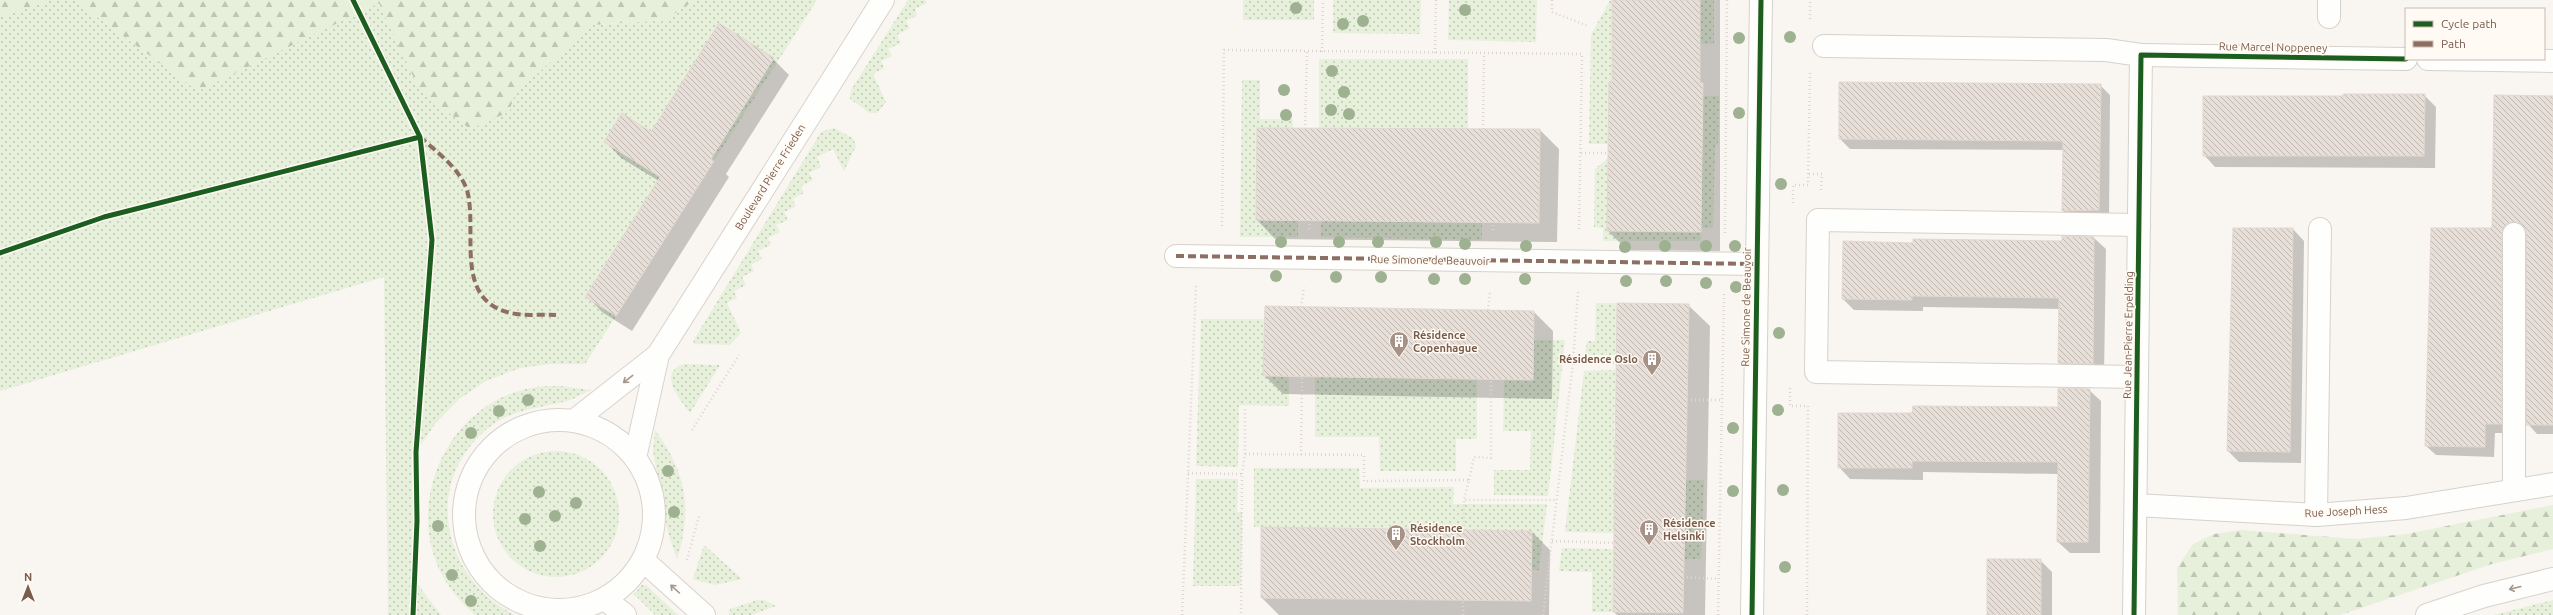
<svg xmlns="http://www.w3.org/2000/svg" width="2553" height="615" font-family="Ubuntu,sans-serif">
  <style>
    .grass { fill: url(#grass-dots) }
    .forest { fill: url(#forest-firs) }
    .shadow { fill: #0003 }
    .building { fill: url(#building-back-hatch); stroke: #e2d8d2 }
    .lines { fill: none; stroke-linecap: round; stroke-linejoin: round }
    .service-casing { stroke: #d7d1cb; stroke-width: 24 }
    .minor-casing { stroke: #d7d1cb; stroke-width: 24 }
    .secondary-casing { stroke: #d9d2cb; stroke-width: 24 }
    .path { stroke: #dcd5d0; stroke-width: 2.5; stroke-dasharray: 1 3; stroke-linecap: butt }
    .service { stroke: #fefefd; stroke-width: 22 }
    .minor { stroke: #fefefd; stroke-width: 22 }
    .secondary { stroke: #fefefd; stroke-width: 22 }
    .quiet { stroke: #8d6e63; stroke-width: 4; stroke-dasharray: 8 4; stroke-linecap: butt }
    .cycleway-casing { stroke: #fffaf3; stroke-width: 8 }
    .cycleway { stroke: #1b5e20; stroke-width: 5 }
    .tree { fill: #9eb190 }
    .oneway { stroke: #a8958b }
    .labels { text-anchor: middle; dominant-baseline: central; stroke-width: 3; stroke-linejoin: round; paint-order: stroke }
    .street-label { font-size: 11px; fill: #7a5c4d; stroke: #fffaf3 }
    .poi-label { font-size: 11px; font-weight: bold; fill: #7a5c4d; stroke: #fffaf3; text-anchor: start }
  </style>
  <defs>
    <pattern id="grass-dots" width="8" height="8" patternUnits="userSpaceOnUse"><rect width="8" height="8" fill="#e7f0db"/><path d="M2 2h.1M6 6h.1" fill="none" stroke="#c0c6b4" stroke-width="1.8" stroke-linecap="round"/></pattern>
    <pattern id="forest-firs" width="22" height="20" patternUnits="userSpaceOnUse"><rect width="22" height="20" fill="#e7f0db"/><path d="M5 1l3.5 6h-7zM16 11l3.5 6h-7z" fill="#c0c6b4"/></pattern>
    <pattern id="building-back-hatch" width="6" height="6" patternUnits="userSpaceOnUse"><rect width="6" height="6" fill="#e6ded7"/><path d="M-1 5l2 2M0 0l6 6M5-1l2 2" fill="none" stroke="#bfb7b1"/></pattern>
  </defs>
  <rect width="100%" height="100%" fill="#f9f5f0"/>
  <!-- grass -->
  <path class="grass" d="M53,0H74L198,91L379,2L420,90L509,112L515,93L593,25L665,20L695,0H817L714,161L695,148L690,156L622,113L605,142L660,177L585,296L616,316L585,364H550L520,368L486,381L459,399L435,424L416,452L415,581L441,615H388L384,277L0,391V17Z
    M908,0H925L927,3L915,9L917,16L906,21L910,28L897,35L901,43L888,49L892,56L881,61L884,68L873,74L886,102L877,113H870L850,99L851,90Z
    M1243,0H1314V20H1243Z
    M1333,0H1421L1420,34L1333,33Z
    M1449,0H1537L1536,42L1448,40Z
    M1610,0L1689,83L1609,82L1608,144H1589L1591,35Z
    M1700,0H1714V44H1700Z
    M1319,59H1468V129H1319Z
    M1242,80H1260V119H1293V128H1257L1256,220L1298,221V237H1240Z
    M1703,96H1719L1718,144L1715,145L1713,228H1701Z
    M834,128L853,138L856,146L844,171L833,149L817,157L821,167L809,173L813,180L801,186L804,193L792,199L796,206L784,212L788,220L776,225L780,232L768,238L771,245L758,251L762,259L751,265L754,271L742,277L746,285L734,291L737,298L727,303L741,333L730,345L695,344L693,341L821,132Z
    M1608,158L1607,231L1701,232V241H1603V228L1594,227L1595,169Z
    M1321,221L1482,223V240L1321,237Z
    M1596,303H1617L1616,355H1585L1587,341H1595Z
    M1201,319H1264L1263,375L1289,376V406L1239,405L1238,467L1196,466Z
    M1534,340H1565L1548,496L1494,495V470H1530L1531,431H1503L1504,380H1533Z
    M684,364L720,365L690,413C679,398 657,373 684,364Z
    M1615,370L1614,440L1687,439L1686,459L1615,473L1614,533L1565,532L1584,371Z
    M1315,377L1477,379V439H1456V471H1380L1379,437H1315Z
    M561,386L591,390C582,394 573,400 563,402C538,408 513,410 492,425C421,478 440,577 515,615H475C459,601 445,584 437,564C408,492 452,403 531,388C540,386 551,386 561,386Z
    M655,430C686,472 693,509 677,559L668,533L653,451Z
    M493 514a63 63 0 1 1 126 0a63 63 0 1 1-126 0Z
    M1254,468H1359L1360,488L1454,487L1453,504H1547L1539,570H1531L1532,531L1254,527Z
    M1196,479H1238L1237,512H1242L1241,586H1193Z
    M1685,480H1704L1701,559H1684Z
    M704,545L742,579L715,585L693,579Z
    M1562,548L1613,549V612H1592V572L1559,571Z
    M642,585H646L678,615H655L634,594Z
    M757,600H764L776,606L751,615H729L730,609Z
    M2553,600V615H2494Z"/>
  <!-- forest -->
  <path class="forest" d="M0,0H53L0,17Z
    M74,0H695L665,20L593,25L515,93L509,112L470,129L420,91L379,3L198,91Z
    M2553,505V549L2492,564L2340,615H2178L2177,568L2193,544L2214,534L2241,530L2356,539L2406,534Z"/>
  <!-- shadow -->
  <path class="shadow" d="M1614,0H1720V251L1627,250L1608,231Z
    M773,59L789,75L726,174L729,177L632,331L602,312L587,296L659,181L621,158L606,142L652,133Z
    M2100,85L2110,95L2109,220L2073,221L2063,211L2064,150L1850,149L1840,139Z
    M2424,95L2436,107L2435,168L2215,167L2204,155L2344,97Z
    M2553,97V434H2537L2528,424L2526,231H2524L2511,433H2495L2494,457L2436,455L2426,446L2493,229Z
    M1258,129L1540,130L1559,149L1557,242L1275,239L1257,220Z
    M2293,229L2304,241L2301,463L2239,462L2228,451Z
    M2063,237L2094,238L2106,249L2104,375L2071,374L2060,363V309L1923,307V311L1854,310L1843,299L1914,244L2063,242Z
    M1688,305L1710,326L1705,615H1617L1614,612Z
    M1266,307L1534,312L1553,331L1552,399L1283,394L1264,375Z
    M2089,390L2101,401L2100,553H2070L2058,542L2059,474L1923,472V480L1850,479L1839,467L1913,414L2059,408Z
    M1262,528L1532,532L1550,550L1549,615H1279L1262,598Z
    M2040,560L2052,572V615H1988Z"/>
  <!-- building -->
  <path class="building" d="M1612,0H1700V83H1703L1701,232L1607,231L1609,82H1612Z
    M719,23L774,58L711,159L714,161L616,316L585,297L660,177L604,142L622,113L651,132Z
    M1839,82L2101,84L2099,210L2062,211L2063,141L1839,139Z
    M2343,94H2425L2424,156H2203V96H2343Z
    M2494,95L2553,96V425H2526V234L2521,223L2514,222L2503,227L2502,234V424H2485V447L2425,446L2431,228H2492Z
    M1257,128L1540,129L1539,223L1256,220Z
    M2233,228H2293L2290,452L2227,451Z
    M2062,236L2094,237L2093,364L2058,363L2059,298L1912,296V300L1842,299L1843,241L1913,243V239L2062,241Z
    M1617,303L1689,304L1683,613L1613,612Z
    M1265,306L1534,311L1533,380L1263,376Z
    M2058,388L2090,389L2088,542H2057L2058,462L1912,461V468H1838V413H1912L1913,406L2058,407Z
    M1261,527L1532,531L1531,601L1261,598Z
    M1987,559H2041V615H1987Z"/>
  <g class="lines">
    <!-- service casing -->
    <g class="service-casing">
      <path id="service" d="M1824,46L2106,50L2141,55
        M2137,377L1816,372L1818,220L2139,225
        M2514,490V234
        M2316,515L2320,229"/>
    </g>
    <!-- minor casing -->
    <g class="minor-casing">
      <path id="minor" d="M2329,17V0
        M2428,59L2553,61
        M1176,256L1757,264
        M2136,505L2316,515L2406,508L2553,484
        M1752,615L1761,0
        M2134,615L2141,55L2406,59"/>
    </g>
    <!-- secondary casing -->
    <g class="secondary-casing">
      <path id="secondary" d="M464 515a95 95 0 1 1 190 0a95 95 0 1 1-190 0Z
        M574,421L658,355
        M635,458L658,355L883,0
        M645,562L704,615
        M606,600L625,615
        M2427,615L2484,596L2553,579"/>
    </g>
    <!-- path -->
    <path class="path" d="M1552,0V12L1588,26
      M1810,19V0
      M1322,52L1323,0
      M1435,53L1436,0
      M1305,129L1307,52
      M1483,129L1484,53
      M1581,153H1608
      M1809,174H1822L1821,190
      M1793,203V185H1808L1810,72
      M1222,226L1224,50L1582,54L1579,231
      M1309,229L1310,221
      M1493,230V223
      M1725,233L1727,0
      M1301,307L1304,287
      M1488,310L1490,291
      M1573,362L1616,363
      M1790,388V406H1808L1807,615
      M1687,400H1722
      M692,430L739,355
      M1245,454L1364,455V481L1469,480L1464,500H1557
      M1301,455L1302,377
      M1188,473L1242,474L1241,615
      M1242,474L1245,454V408
      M1469,480L1474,457L1491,458V380
      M1464,530V500
      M1552,541L1613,543
      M687,560L699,516
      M1683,577L1719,579
      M1182,615L1196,286
      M1463,615V600
      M1543,615L1573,362L1578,292
      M1718,615L1724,294"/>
    <!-- service -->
    <use href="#service" class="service"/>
    <!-- minor -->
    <use href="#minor" class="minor"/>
    <!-- secondary -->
    <use href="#secondary" class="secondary"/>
    <!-- quiet -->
    <path class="quiet" d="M420,137C437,152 463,171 468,194C477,238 453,304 516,314C529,316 543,314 556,315
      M1176,256L1757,264"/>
    <!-- cycleway casing -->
    <g class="cycleway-casing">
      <path id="cycleway" d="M353,0L420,137L432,240L416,452L417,521L413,615
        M0,253L104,217L420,137
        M1752,615L1761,0
        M2134,615L2141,55L2406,59"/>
    </g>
    <!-- cycleway -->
    <use href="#cycleway" class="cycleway"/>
  </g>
  <!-- trees -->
  <g class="tree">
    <circle cx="1296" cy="8" r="6"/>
    <circle cx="1465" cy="10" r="6"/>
    <circle cx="1363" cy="21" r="6"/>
    <circle cx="1343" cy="24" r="6"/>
    <circle cx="1790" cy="37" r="6"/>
    <circle cx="1739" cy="38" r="6"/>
    <circle cx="1332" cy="71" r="6"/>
    <circle cx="1284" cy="90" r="6"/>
    <circle cx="1344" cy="92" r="6"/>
    <circle cx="1331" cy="110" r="6"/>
    <circle cx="1739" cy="113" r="6"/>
    <circle cx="1349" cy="114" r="6"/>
    <circle cx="1286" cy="115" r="6"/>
    <circle cx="1781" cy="184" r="6"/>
    <circle cx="1281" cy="242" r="6"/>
    <circle cx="1339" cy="242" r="6"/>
    <circle cx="1378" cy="242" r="6"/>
    <circle cx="1436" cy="242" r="6"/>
    <circle cx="1465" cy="244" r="6"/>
    <circle cx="1526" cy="246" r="6"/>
    <circle cx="1665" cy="246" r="6"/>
    <circle cx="1706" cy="246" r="6"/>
    <circle cx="1735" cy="246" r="6"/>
    <circle cx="1625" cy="247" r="6"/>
    <circle cx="1276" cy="276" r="6"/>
    <circle cx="1336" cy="277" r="6"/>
    <circle cx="1381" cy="277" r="6"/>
    <circle cx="1434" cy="279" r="6"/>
    <circle cx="1465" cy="279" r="6"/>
    <circle cx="1525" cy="279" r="6"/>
    <circle cx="1626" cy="281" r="6"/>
    <circle cx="1666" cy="281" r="6"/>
    <circle cx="1706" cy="283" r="6"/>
    <circle cx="1736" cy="287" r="6"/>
    <circle cx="1779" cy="333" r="6"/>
    <circle cx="528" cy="400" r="6"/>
    <circle cx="1778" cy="410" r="6"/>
    <circle cx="499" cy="411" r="6"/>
    <circle cx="1733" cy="428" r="6"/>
    <circle cx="471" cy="433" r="6"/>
    <circle cx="668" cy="471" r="6"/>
    <circle cx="1783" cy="490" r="6"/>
    <circle cx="1733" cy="491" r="6"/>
    <circle cx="539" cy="492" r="6"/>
    <circle cx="576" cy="503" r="6"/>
    <circle cx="674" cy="512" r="6"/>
    <circle cx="555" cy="516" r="6"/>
    <circle cx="525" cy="519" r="6"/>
    <circle cx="438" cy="526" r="6"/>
    <circle cx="540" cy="546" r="6"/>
    <circle cx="1785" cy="567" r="6"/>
    <circle cx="452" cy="575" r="6"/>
    <circle cx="471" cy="601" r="6"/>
  </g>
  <!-- one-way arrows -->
  <defs><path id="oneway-shaft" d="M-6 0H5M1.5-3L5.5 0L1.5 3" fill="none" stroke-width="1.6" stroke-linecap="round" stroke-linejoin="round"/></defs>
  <g class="oneway">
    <use href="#oneway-shaft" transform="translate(628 379) rotate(142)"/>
    <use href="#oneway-shaft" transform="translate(2515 588) rotate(166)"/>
    <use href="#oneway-shaft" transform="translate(675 589) rotate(-138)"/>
  </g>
  <!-- icons -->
  <defs>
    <g id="building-pin" transform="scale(1)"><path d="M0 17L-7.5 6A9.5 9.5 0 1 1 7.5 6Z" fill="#a69286" stroke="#fffaf3"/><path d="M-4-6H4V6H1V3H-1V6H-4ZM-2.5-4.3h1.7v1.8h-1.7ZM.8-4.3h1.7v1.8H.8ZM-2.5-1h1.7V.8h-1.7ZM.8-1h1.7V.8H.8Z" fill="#fff"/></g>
  </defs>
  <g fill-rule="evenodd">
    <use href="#building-pin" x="1399" y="341"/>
    <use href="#building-pin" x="1652" y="359"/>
    <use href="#building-pin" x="1649" y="529"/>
    <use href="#building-pin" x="1396" y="534"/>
  </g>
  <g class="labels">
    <!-- street labels -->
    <g class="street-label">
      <text transform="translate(2273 47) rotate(1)">Rue Marcel Noppeney</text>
      <text transform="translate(770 177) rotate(-58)">Boulevard Pierre Frieden</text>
      <text transform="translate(1430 260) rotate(1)">Rue Simone de Beauvoir</text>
      <text transform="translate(1746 307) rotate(-89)">Rue Simone de Beauvoir</text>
      <text transform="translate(2128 335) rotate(-89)">Rue Jean-Pierre Erpelding</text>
      <text transform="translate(2346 511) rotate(-3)">Rue Joseph Hess</text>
    </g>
    <!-- poi labels -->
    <g class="poi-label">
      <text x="1413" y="335">Résidence<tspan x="1413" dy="13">Copenhague</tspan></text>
      <text x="1638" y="359" text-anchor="end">Résidence Oslo</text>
      <text x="1663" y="523">Résidence<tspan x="1663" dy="13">Helsinki</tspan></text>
      <text x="1410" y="528">Résidence<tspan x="1410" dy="13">Stockholm</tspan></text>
    </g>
  </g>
  <!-- legend -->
  <rect x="2405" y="8" width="140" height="52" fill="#fffaf3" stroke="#cabbb1"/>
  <rect x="2413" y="21" width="20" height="6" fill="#1b5e20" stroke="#cabbb1"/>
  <text x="2441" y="28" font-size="12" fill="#7a5c4d">Cycle path</text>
  <rect x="2413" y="41" width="20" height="6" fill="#8d6e63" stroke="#cabbb1"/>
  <text x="2441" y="48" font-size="12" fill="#7a5c4d">Path</text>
  <!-- north arrow -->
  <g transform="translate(28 587)" stroke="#fffaf3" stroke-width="3" paint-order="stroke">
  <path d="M0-3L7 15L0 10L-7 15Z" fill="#7a5c4d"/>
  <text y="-6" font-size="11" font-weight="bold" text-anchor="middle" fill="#7a5c4d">N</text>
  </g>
</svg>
